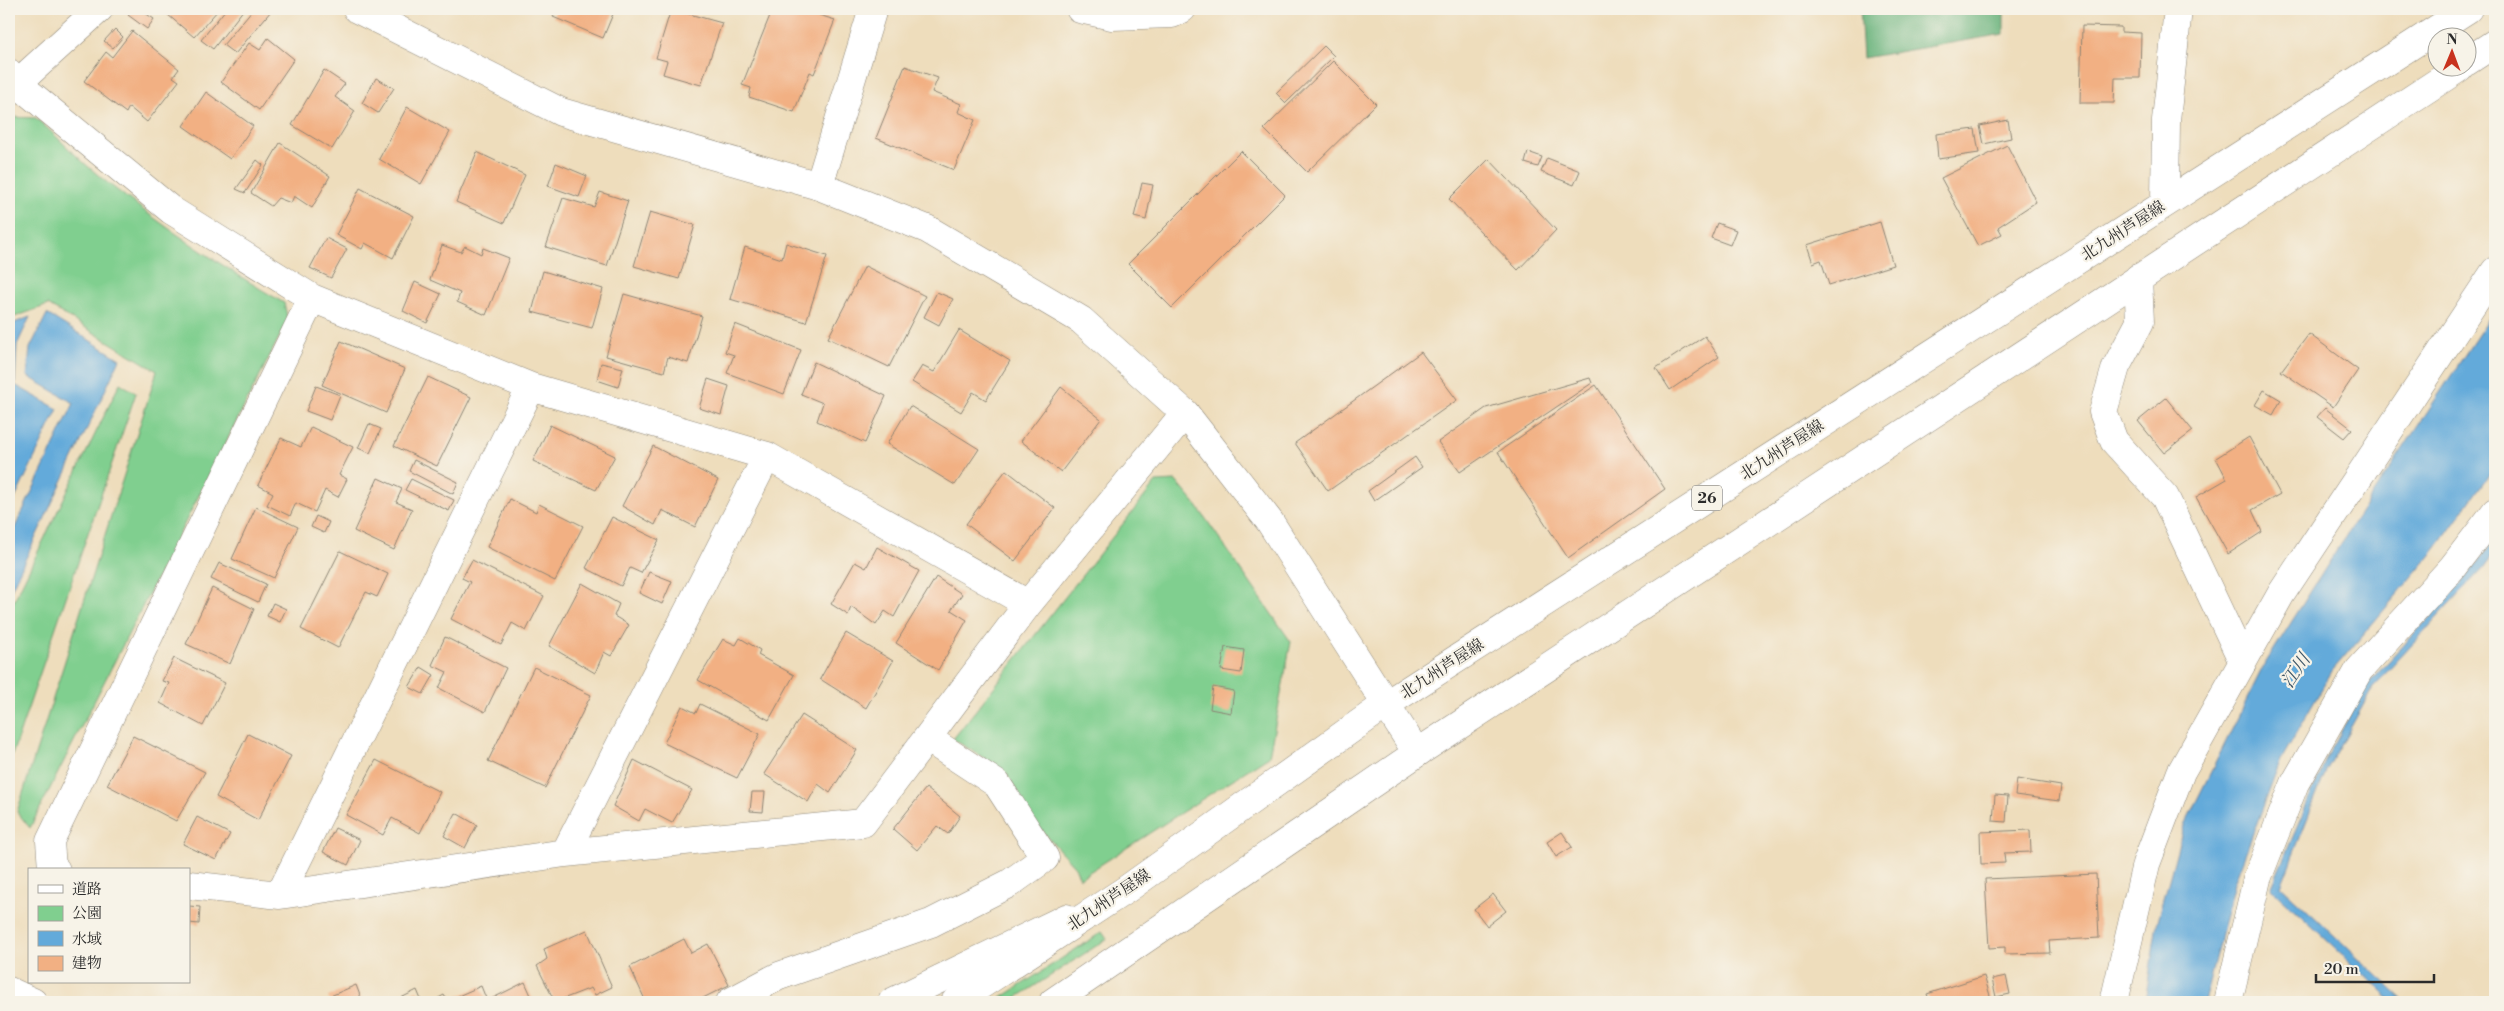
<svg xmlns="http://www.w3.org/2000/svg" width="2504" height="1011" font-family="'Libre Bodoni','Noto Serif JP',serif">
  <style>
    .green { fill: #80cf8f; stroke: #567d5d }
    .forest { fill: #68b27a; stroke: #4a6e52 }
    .water { fill: #63aada; stroke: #476a82 }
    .building { fill: #f2b083 }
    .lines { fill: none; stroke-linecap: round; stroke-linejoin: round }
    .street-casing { stroke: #8c8474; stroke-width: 29 }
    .secondary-casing { stroke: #8c8474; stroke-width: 29 }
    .primary-casing { stroke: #8c8474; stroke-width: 29 }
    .street { stroke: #fff; stroke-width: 28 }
    .secondary { stroke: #fff; stroke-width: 28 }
    .primary { stroke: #fff; stroke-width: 28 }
    .labels { text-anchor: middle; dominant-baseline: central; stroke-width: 4.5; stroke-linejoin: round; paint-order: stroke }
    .shield { fill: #f7f3e8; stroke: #686764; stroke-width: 1 }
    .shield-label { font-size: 15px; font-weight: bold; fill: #2b2b2b }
    .street-label { font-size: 16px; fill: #2b2b2b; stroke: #f7f3e8 }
    .water-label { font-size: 18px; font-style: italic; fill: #3f5768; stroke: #f7f3e8 }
  </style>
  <rect width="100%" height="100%" fill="#f7f3e8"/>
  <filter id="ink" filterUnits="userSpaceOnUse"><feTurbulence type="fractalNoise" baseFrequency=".02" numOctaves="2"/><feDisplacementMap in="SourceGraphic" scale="10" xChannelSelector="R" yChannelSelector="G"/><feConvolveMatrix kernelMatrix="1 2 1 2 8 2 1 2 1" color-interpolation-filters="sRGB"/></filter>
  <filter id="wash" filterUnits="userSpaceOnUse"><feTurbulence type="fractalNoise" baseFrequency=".0096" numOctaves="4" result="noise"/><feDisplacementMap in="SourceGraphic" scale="20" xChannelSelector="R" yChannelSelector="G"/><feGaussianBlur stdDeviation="1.12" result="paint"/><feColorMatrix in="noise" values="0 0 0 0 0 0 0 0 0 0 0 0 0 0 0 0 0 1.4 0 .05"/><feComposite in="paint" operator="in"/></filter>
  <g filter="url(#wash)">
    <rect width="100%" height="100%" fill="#eeddbc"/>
    <!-- green -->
    <path class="green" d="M9,117L36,118C59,138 80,161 104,180C161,225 221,266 284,303L288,320L30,828L17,812L157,371L48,305L9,319Z
      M120,383L136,393L9,764V611Z
      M1176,481L1197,506L1291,642L1269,756L1080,878L1075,867L1033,821L1005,771L953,739L1156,482Z
      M1102,932L1107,939L1010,1002H995Z"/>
    <!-- forest -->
    <path class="forest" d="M1860,9H2004V34L1863,58Z"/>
    <!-- water -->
    <path class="water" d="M2495,309V466L2436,549L2332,671L2281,760L2234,883L2204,1002H2145L2157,924L2183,828L2263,667L2354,523Z
      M47,314L120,359L9,594V540L74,403L27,376L30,348Z
      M30,317L17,345L15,385L58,409L9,511V325Z
      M2495,539V552L2483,568L2374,686L2326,771L2281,886L2406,1002H2393L2271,888L2327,757L2365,687L2465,579Z"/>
    <g id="blocks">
      <!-- building -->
      <path class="building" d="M133,9H139L154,19L147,29L128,15Z
        M161,9H219L194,37Z
        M226,9H244L213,49L201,40Z
        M253,9H269L271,11L235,54L223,45Z
        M556,9H615L603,38L553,17Z
        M671,9L722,23L701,85L663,74L667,61L656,58Z
        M786,9H821L819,15L835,20L814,74L810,72L794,112L749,97L751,88L742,85L771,13L783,16Z
        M2082,26L2121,27V32L2141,33L2140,78H2115L2114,103H2080Z
        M115,29L123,37L113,48L104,41Z
        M132,31L179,69L173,77L179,81L147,122L129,107L126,113L84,81L106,52L112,57Z
        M268,38L294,59L259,110L221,82L249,43L260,50Z
        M1324,46L1334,56L1286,103L1276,93Z
        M1333,61L1376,104L1307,172L1264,129Z
        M905,66L938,78L932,92L961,104L958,112L975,120L954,170L876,138Z
        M324,70L345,84L335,97L355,111L332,149L292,125Z
        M376,78L394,88L378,113L362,103Z
        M206,92L253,126L230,159L183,126Z
        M407,107L450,132L421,184L379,159Z
        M2008,120L2011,138L1984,144L1980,126Z
        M1975,129L1979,153L1938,159L1936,134Z
        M280,143L330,176L312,208L294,196L291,203L278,198L271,206L251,193Z
        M2007,145L2036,202L1998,227L2002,234L1978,246L1941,178Z
        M1241,151L1285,195L1172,308L1128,264Z
        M477,152L525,175L504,223L456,202Z
        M1528,152L1542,157L1538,167L1525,163Z
        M1547,158L1580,171L1574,185L1541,172Z
        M1489,159L1556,230L1518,270L1449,199Z
        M257,160L263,165L245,193L236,189Z
        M556,163L587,176L579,197L548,186Z
        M1142,183L1153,185L1146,220L1134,217Z
        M360,188L414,216L393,258L365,243L362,249L336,235Z
        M600,192L628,201L607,266L546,247L563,198L594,207Z
        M650,212L695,225L679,279L634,266Z
        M1880,222L1893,265L1829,285L1821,260L1813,263L1807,245Z
        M1717,223L1736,230L1730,245L1711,238Z
        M326,238L347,249L331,278L310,268Z
        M786,243L827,256L806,322L730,299L745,247L782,259Z
        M442,245L461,252L465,246L481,254L483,248L509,258L486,315L457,302L460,293L430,280Z
        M865,266L925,296L889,367L828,338Z
        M543,271L603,289L592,328L532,312Z
        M415,282L441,294L427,323L403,311Z
        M937,292L953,299L939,325L924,317Z
        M624,294L702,316L688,363L668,357L664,372L606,356Z
        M735,324L801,350L784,394L727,373L734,355L725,352Z
        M959,330L1010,361L986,400L973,392L961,412L912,382L922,366L934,372Z
        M2309,334L2358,370L2333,407L2281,371Z
        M1705,336L1719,357L1670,390L1656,368Z
        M341,341L405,369L386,413L322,385Z
        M1421,352L1457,400L1328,491L1295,443Z
        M814,362L886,396L865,443L817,421L823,403L801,394Z
        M601,363L623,368L618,387L597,380Z
        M428,377L471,397L437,466L394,446Z
        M1590,378L1592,383L1460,472L1438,442L1486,408Z
        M708,379L729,386L721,415L699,408Z
        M1596,385L1665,489L1568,558L1498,452Z
        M316,386L340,395L330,420L306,411Z
        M1061,387L1101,419L1061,472L1021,441Z
        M2264,390L2281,400L2273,415L2255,405Z
        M2166,398L2193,431L2164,453L2138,421Z
        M910,406L979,449L955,485L887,444Z
        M2325,408L2352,429L2344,438L2317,417Z
        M369,424L381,429L370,453L358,448Z
        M550,425L615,456L596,490L533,461Z
        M311,427L353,447L339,475L347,479L338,497L325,490L315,512L296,503L290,516L267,505L273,493L258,485L281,438L301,447Z
        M2249,437L2280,494L2252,510L2262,532L2228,554L2196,497L2227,479L2216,458Z
        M653,446L718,480L695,527L662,510L655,525L622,506Z
        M1415,457L1422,467L1374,501L1368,491Z
        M414,460L458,482L453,494L409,471Z
        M1006,470L1055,508L1015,561L966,524Z
        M378,478L402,489L396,502L412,509L394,550L354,531Z
        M411,479L454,500L449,511L405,490Z
        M510,499L536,512L539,504L583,526L555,581L487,547Z
        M256,507L298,527L274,578L232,559Z
        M316,516L329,522L324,533L311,527Z
        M612,517L659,540L641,573L630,568L621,586L586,568Z
        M877,547L919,571L894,617L885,611L876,625L851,607L848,615L831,604L855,562L866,568Z
        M340,551L388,574L377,597L366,592L338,648L301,629Z
        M472,560L544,596L526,631L512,623L501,645L451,619L470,582L462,578Z
        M219,563L266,584L258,602L211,579Z
        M649,572L672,581L662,604L639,593Z
        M936,577L962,594L951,610L967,620L938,670L896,643Z
        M582,583L619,604L614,616L629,625L611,656L604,652L595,673L549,646Z
        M212,588L254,609L230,664L186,644Z
        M273,603L286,609L280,622L267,616Z
        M846,633L893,661L866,708L820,679Z
        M445,637L506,668L485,712L439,688L447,672L432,665Z
        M740,638L760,650L758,655L794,675L769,720L698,680L723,639L736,645Z
        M1225,647L1244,650L1241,673L1221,670Z
        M174,658L225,683L203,726L160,703L169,683L162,681Z
        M421,667L434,675L423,694L409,687Z
        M534,667L591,695L545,788L488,761Z
        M1213,687L1234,691L1231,713L1210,709Z
        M700,704L760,734L737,778L664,743L682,706L696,713Z
        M802,715L857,750L830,793L818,784L808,802L764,774Z
        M248,734L291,756L258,820L216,797Z
        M133,736L205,772L176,821L107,785Z
        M376,760L440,792L420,833L392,818L383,835L346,815Z
        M634,760L692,790L672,823L645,809L639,821L613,806Z
        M2017,779L2061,786L2059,801L2015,795Z
        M926,788L960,816L948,834L937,826L917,850L893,829Z
        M752,792H765L763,812L750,811Z
        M1995,795L2008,796L2006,822L1993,821Z
        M456,813L477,825L465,848L444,836Z
        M197,817L230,834L216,860L183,844Z
        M335,828L360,840L348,865L323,852Z
        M2030,830L2031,852L2004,853L2005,863L1981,864L1980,832Z
        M1562,832L1572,847L1556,857L1547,842Z
        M2096,874L2099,938L2049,941L2050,953L2005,954V947L1989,948L1985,879Z
        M1493,894L1506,911L1487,926L1474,909Z
        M189,906L200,907L199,924L189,923Z
        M587,930L612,987L595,995L591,988L555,1002L537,966L547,959L544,949Z
        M684,939L691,953L708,944L729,985L695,1002H646L630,967Z
        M1984,976L1992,1002H1930L1927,994Z
        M2006,976L2010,994L1996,997L1992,979Z
        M525,982L534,1002H461L458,996L481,986L487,1001Z
        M356,985L361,998L350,1002H330L328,997Z
        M417,990L422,1002H393Z
        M444,995L448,1002H431Z"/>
    </g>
  </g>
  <g filter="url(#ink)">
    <use href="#blocks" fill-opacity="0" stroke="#8c8474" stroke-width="1"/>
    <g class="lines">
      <!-- street casing -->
      <g class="street-casing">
        <path id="street" d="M1080,9L1112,16L1172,14L1182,9
          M9,73L18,84L171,210L312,298L531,387L767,456L1028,604
          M9,91L99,9
          M819,186L873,9
          M2165,203L2166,120L2178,9
          M2138,278L2140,322L2116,367L2103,412L2114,441L2165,497L2243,662
          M565,853L767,456
          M56,870L52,869L50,841L312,298
          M189,885L280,895L565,853L863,823L1028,604L1185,413
          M280,895L531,387
          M9,991L33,1002
          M730,1002L779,976L931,923L1010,883L1045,858L997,784L927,738
          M892,1002L1066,918
          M2114,1002L2146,864L2181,772L2281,594L2495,271
          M2228,1002L2257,879L2295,783L2359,670L2452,568L2495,512"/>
      </g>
      <!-- secondary casing -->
      <g class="secondary-casing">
        <path id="secondary" d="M357,9L561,112L819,186L927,229L1081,320L1185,413L1270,522L1417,753"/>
      </g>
      <!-- primary casing -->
      <g class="primary-casing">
        <path id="primary" d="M2466,62L2495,43
          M955,1002L1127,889L1385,705L2468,9
          M1053,1002L1417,753L2459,68"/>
      </g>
      <!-- street -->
      <use href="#street" class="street"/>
      <!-- secondary -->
      <use href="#secondary" class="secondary"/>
      <!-- primary -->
      <use href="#primary" class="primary"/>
    </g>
  </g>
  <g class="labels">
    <!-- shield labels -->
    <rect class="shield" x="1692" y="485.5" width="30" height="25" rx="4"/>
    <g class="shield-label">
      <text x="1707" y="498">26</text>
    </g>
    <!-- street labels -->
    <g class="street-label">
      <text transform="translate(2123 231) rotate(-33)">北九州芦屋線</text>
      <text transform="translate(1782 450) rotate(-33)">北九州芦屋線</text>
      <text transform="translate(1442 669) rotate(-33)">北九州芦屋線</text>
      <text transform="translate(1109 900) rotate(-34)">北九州芦屋線</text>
    </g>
    <!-- water labels -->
    <g class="water-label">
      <text transform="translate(2296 671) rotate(-56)">江川</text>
    </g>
  </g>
  <!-- margin -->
  <rect width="2504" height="1011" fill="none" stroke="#f7f3e8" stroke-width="30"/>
  <!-- legend -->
  <rect x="28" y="868" width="162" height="115" fill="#f7f3e8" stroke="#a5a39c"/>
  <rect x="38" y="885" width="25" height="8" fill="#ffffff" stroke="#a5a39c"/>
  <text x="72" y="894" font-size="15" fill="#2b2b2b">道路</text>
  <rect x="38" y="906" width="25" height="15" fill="#80cf8f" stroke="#a5a39c"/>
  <text x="72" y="918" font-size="15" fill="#2b2b2b">公園</text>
  <rect x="38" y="931" width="25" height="15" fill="#63aada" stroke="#a5a39c"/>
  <text x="72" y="944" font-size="15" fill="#2b2b2b">水域</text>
  <rect x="38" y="956" width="25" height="15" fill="#f2b083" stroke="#a5a39c"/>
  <text x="72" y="968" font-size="15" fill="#2b2b2b">建物</text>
  <!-- north arrow -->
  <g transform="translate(2452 52) rotate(1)"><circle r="24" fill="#f7f3e8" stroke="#a5a39c"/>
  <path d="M0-4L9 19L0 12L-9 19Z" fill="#c8321e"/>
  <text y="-8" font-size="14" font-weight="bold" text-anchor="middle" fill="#2b2b2b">N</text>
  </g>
  <!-- scale -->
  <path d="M2316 974v8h118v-8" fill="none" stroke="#2b2b2b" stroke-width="2.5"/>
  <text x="2324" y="974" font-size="15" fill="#2b2b2b" stroke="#f7f3e8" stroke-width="4" paint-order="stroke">20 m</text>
</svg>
